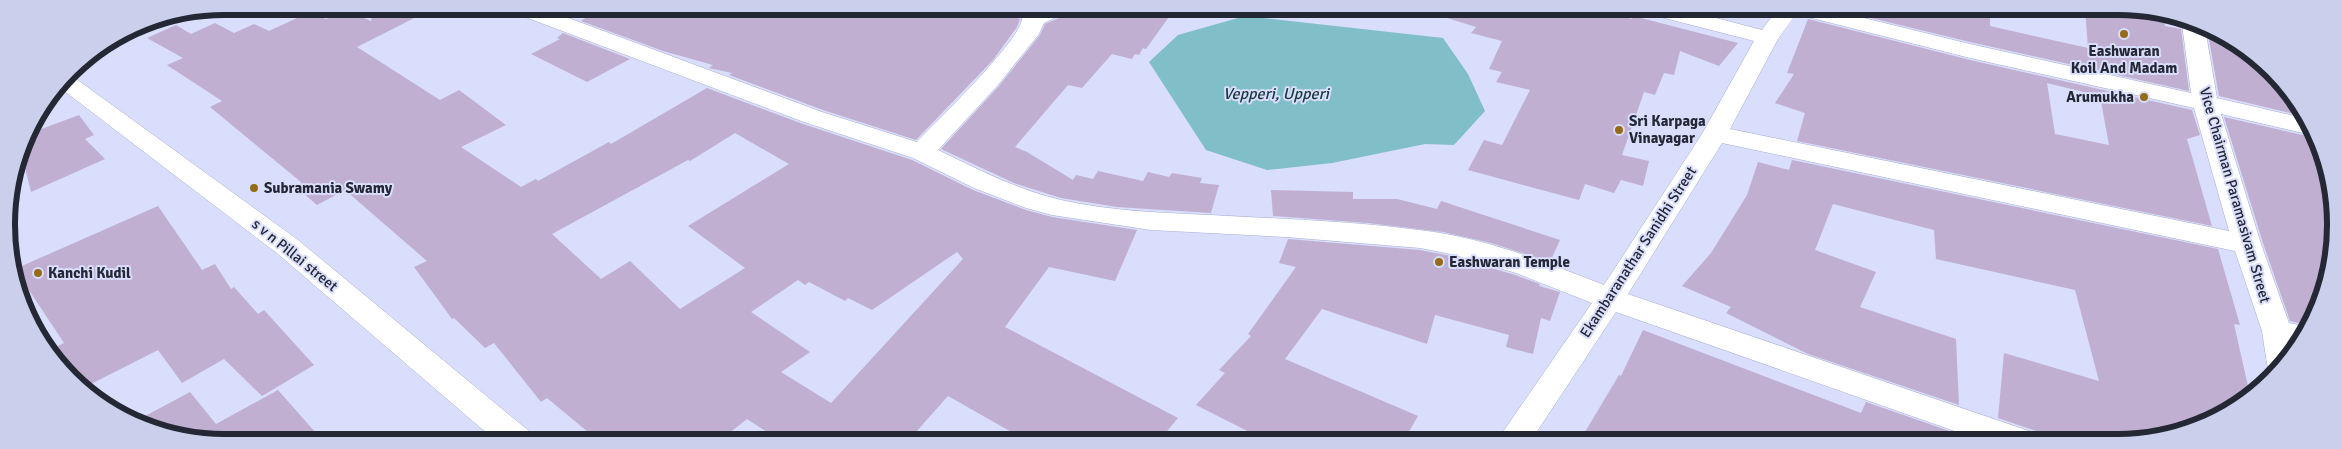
<svg xmlns="http://www.w3.org/2000/svg" width="2342" height="449" font-family="Signika,sans-serif">
  <style>
    .water { fill: #80bec8 }
    .building { fill: #c0afd0; fill-rule: evenodd }
    .lines { fill: none; stroke-linecap: round; stroke-linejoin: round }
    .minor-casing { stroke: #a7aed0; stroke-width: 1 }
    .minor { fill: #fff; fill-rule: evenodd }
    .poi-dot { fill: #966b17; stroke: #d8defb; stroke-width: 2 }
    .labels { text-anchor: middle; dominant-baseline: central; stroke-width: 4; stroke-linejoin: round; paint-order: stroke }
    .poi-label { font-size: 15px; font-weight: bold; fill: #242734; stroke: #d8defb; text-anchor: start }
    .street-label { font-size: 15px; fill: #242734; stroke: #d8defb }
    .water-label { font-size: 16px; font-style: italic; fill: #19383d; stroke: #d8defb }
    .rim { fill: none; stroke: #242734; stroke-width: 6 }
  </style>
  <rect width="100%" height="100%" fill="#d8defb"/>
  <!-- water -->
  <path class="water" d="M1245,16L1443,38L1468,74L1485,111L1454,145L1425,144L1332,163L1267,170L1206,150L1149,62L1178,35Z"/>
  <!-- building -->
  <path class="building" d="M374,6H438L357,47L440,100L459,90L506,125L461,147L521,187L536,179L538,181L609,142L611,144L707,88L803,124L912,160L973,190L1026,210L1052,217L1137,230L1115,281L1049,267L1005,327L1178,418L1158,442L1027,441L948,396L908,441H781L747,419L719,441H599L547,398L541,402L494,343L485,348L454,318L452,319L414,267L427,261L345,190L317,205L295,186L302,183L210,107L222,101L167,65L183,58L147,38L176,25L191,34L215,23L234,33L254,24L269,31L310,12L326,19L345,10L371,21ZM735,133L789,164L688,226L745,268L680,309L630,261L601,279L552,234L688,160L690,161ZM957,252L963,259L831,403L781,372L810,352L751,312L798,280L805,285L809,282L845,301L848,298L872,310Z
    M601,7H999L1003,14L1020,19L1017,27L993,60L916,140L823,110L729,75L732,73L709,68L713,65L663,51L581,21Z
    M1072,7H1176L1146,49L1143,48L1139,55L1135,54L1132,59L1112,54L1082,88L1068,85L1015,147L1027,152L1073,180L1076,175L1093,179L1098,171L1143,181L1148,172L1169,177L1172,173L1202,178L1200,183L1219,185L1211,213L1117,207L1061,198L1014,183L941,149L999,86L1040,35L1045,24L1068,14Z
    M1432,7L1597,8L1632,19L1633,16L1738,43L1719,66L1680,51L1674,75L1664,73L1655,95L1644,92L1622,155L1649,161L1643,186L1621,180L1614,193L1585,184L1579,200L1468,170L1484,140L1502,145L1530,90L1496,82L1502,72L1489,69L1502,41L1471,33L1476,27L1431,13Z
    M1830,8H1990V26L2088,48L2085,8H2146L2163,14L2165,26L2181,29L2189,91L1970,42Z
    M1808,19L1970,60L2192,110L2200,135L2187,139L2212,226L1797,141L1805,113L1775,103L1794,74L1787,73ZM2047,83L2100,96L2109,145L2055,134Z
    M563,33L630,59L587,82L531,54L560,39L557,38Z
    M2208,34L2230,39L2290,91L2303,116L2219,96Z
    M79,115L94,135L85,139L105,159L31,192L21,151L23,141L28,134Z
    M2224,117L2307,136L2312,135L2328,168L2334,253L2313,321L2310,326L2290,321L2263,243Z
    M1792,160L2218,249L2240,325L2234,324L2250,395L2214,420L2132,442H2041L2036,431L1998,418L2004,353L2099,381L2075,290L1936,259L1934,230L1833,204L1815,250L1876,272L1860,307L1956,339L1959,405L1808,354L1726,313L1731,307L1682,286L1711,253L1747,195L1758,162L1789,170Z
    M1271,190L1353,192V199H1397L1437,209L1441,201L1560,240L1550,262L1491,243L1443,232L1368,223L1273,216Z
    M158,206L202,270L215,264L231,289L234,287L258,314L264,310L314,365L262,396L224,359L182,383L158,350L85,387L60,368L50,350L64,343L15,269Z
    M1288,239L1420,250L1451,256L1515,275L1540,284L1539,286L1560,292L1550,321L1541,318L1533,354L1506,347L1509,335L1435,315L1427,344L1322,309L1285,359L1418,416L1403,442H1269L1196,405L1225,373L1219,370L1251,336L1248,334L1296,267L1279,263Z
    M1643,330L1861,413L1866,402L1961,435V442H1579L1619,375L1621,376Z
    M278,390L323,441H196L134,422L190,392L216,424Z"/>
  <g class="lines">
    <!-- minor casing -->
    <g class="minor-casing">
      <path id="minor" d="M509,7H539L822,112L917,142C935,123 1023,38 1022,18L1004,12L1001,7H1070L1067,12L1044,23L1039,34L998,85L938,150C977,169 1018,190 1061,200C1110,211 1162,213 1211,215C1281,219 1351,221 1419,230C1483,237 1545,262 1604,285L1702,134L1754,41L1645,13L1642,8H1678L1762,30L1778,8H1823L1970,44L2191,93L2182,24L2184,21L2205,28L2217,98L2303,118L2311,133L2307,134L2221,114L2261,244L2289,323L2309,327L2276,373L2271,372L2267,364L2262,331L2235,251L1722,143L1628,294L2035,433L2039,442H1986L1616,312L1530,442H1496L1592,303L1516,273L1451,254L1420,248L1286,237L1151,230L1052,215L1026,208L974,188L913,158L804,122L512,12ZM1796,14L1970,58L2194,108L2229,231L1730,129L1778,39Z
        M68,73L298,240L530,432L534,441H496L278,254L59,87Z"/>
    </g>
    <!-- minor -->
    <use href="#minor" class="minor"/>
  </g>
  <!-- markers -->
  <g class="poi-dot">
    <circle cx="2124" cy="34" r="5"/>
    <circle cx="2144" cy="97" r="5"/>
    <circle cx="1619" cy="130" r="5"/>
    <circle cx="254" cy="188" r="5"/>
    <circle cx="1439" cy="262" r="5"/>
    <circle cx="38" cy="273" r="5"/>
  </g>
  <g class="labels">
    <!-- poi labels -->
    <g class="poi-label">
      <text x="2124" y="51" text-anchor="middle">Eashwaran<tspan x="2124" dy="17">Koil And Madam</tspan></text>
      <text x="2134" y="97" text-anchor="end">Arumukha</text>
      <text x="1629" y="121">Sri Karpaga<tspan x="1629" dy="17">Vinayagar</tspan></text>
      <text x="264" y="188">Subramania Swamy</text>
      <text x="1449" y="262">Eashwaran Temple</text>
      <text x="48" y="273">Kanchi Kudil</text>
    </g>
    <!-- street labels -->
    <g class="street-label">
      <text transform="translate(2235 195) rotate(74)">Vice Chairman Paramasivam Street</text>
      <text transform="translate(1638 252) rotate(-57)">Ekambaranathar Sanidhi Street</text>
      <text transform="translate(295 255) rotate(39)">s v n Pillai street</text>
    </g>
    <!-- water labels -->
    <g class="water-label">
      <text x="1276" y="94">Vepperi, Upperi</text>
    </g>
  </g>
  <!-- crop -->
  <path d="M0 0H2342V449H0ZM224 15H2118A209 209 0 0 1 2327 224V225A209 209 0 0 1 2118 434H224A209 209 0 0 1 15 225V224A209 209 0 0 1 224 15Z" fill="#cacfeb" fill-rule="evenodd"/>
  <path class="rim" d="M224 15H2118A209 209 0 0 1 2327 224V225A209 209 0 0 1 2118 434H224A209 209 0 0 1 15 225V224A209 209 0 0 1 224 15Z"/>
</svg>
